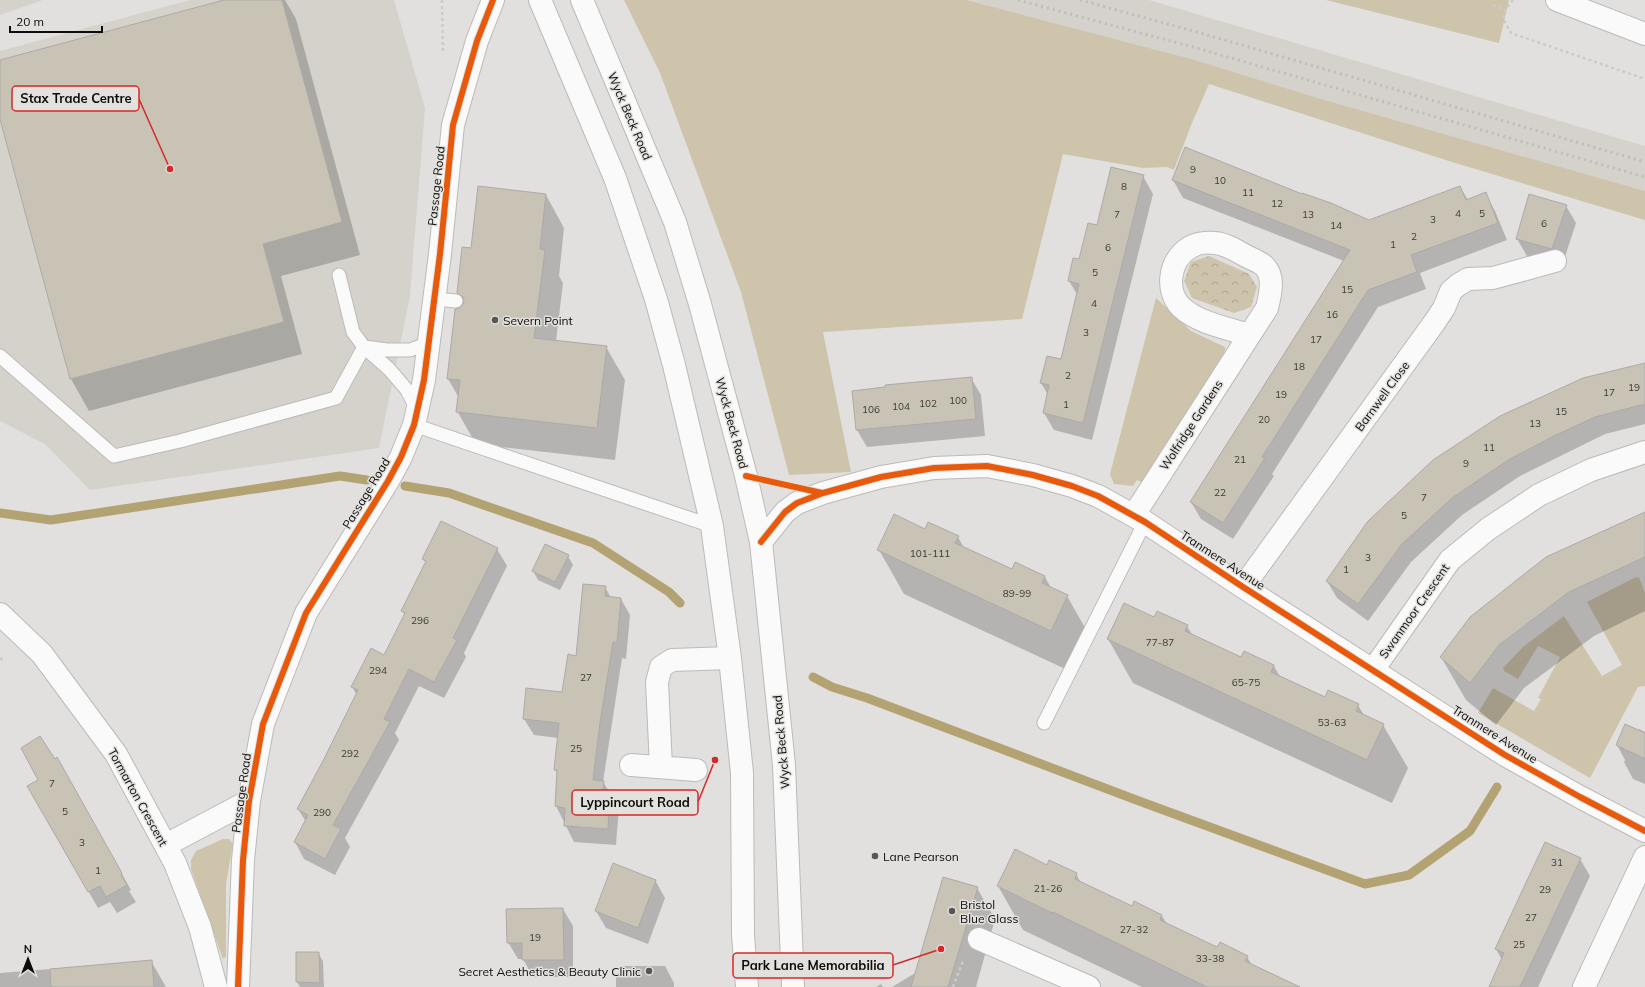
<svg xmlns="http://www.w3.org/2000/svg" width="1645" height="987" font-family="Mulish,sans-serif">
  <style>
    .built { fill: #d5d2cc }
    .grass { fill: #cdc4ab }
    .park { fill: url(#park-crowns) }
    .shadow { fill: #0003 }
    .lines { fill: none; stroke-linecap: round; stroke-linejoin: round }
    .stream { stroke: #b3a272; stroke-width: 9 }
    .building { fill: #c9c3b5; stroke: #abaaa8 }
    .service-casing { stroke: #bbbab9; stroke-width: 15 }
    .minor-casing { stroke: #bbbab9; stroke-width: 24 }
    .primary-casing { stroke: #bbbab9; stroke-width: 24 }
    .path { stroke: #cbcbca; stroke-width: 2.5; stroke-dasharray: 3 3; stroke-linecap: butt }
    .service { stroke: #fafafa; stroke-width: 13 }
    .minor { stroke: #fafafa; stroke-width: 22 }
    .primary { stroke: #fafafa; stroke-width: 22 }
    .rail { stroke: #bdbdbd; stroke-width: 3; stroke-dasharray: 2 4; stroke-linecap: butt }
    .cycleway-casing { stroke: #e2e1dd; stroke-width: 8 }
    .cycleway { stroke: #e8590c; stroke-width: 6 }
    .poi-dot { fill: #575655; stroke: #e2e1dd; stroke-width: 1.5 }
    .labels { text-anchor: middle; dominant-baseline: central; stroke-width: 3; stroke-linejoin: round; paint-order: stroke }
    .number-label { font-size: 10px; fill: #3b3a36 }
    .street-label { font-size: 12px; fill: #0c0c0b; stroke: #e2e1dd }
    .poi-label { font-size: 12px; fill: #0c0c0b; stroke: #e2e1dd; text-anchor: start }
    .leader { fill: none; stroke: #d62828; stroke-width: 1.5 }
    .callout-dot { fill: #d62828; stroke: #e2e1dd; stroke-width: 1.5 }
    .callout { fill: #e2e1dd; stroke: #d62828; stroke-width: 1.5 }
    .callout-label { font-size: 13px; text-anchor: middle; font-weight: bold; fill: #0c0c0b }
  </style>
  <defs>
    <pattern id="park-crowns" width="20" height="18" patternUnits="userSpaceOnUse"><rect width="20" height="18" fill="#cdc4ab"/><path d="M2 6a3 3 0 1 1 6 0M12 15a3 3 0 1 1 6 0" fill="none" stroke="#afa792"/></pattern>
  </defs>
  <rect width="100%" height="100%" fill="#e1e0de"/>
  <!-- built -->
  <path class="built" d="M0,0H43L0,15Z
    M190,0H394L425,108L410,296L379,448L90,490L45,444L0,421V51Z
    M967,0H1149L1645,146V191L1318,98L1195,60Z"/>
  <!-- grass -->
  <path class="grass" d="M624,0H967L1195,60L1318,98L1645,191V220L1452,162L1209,84L1192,123L1174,170L1167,167L1143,168L1063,154L1022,319L823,332L851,472L789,475L741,292L660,73Z
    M1326,0H1509L1499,43Z
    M1156,298L1191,331L1225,347L1224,364L1145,484L1137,480L1133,486L1114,484L1110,474Z
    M1639,577L1645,593V686L1638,687L1590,778L1478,713L1493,688L1534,711L1541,699L1538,698L1560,657L1538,646L1518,679L1504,671L1503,668L1523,647L1564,616L1602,676L1622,665L1587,602L1634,578Z
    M223,839H229L233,844L226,884V957L223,959L191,869V860L196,851Z"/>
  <!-- park -->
  <path class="park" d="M1209,256L1249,274L1257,287L1251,307L1234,313L1192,298L1184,281L1191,262Z"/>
  <!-- shadow -->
  <path class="shadow" d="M228,0H285L296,19L360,255L281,276L302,354L89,411L71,379L0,115V61Z
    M1143,176L1153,194L1092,440L1054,430L1044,413L1048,395L1041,383L1061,360L1078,296L1069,281L1097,226Z
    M1173,180L1369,221L1460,187L1468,200L1485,193L1495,211L1507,240L1420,273L1426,289L1378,307L1272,474L1274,476L1233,539L1201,519L1191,502L1344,261L1183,198Z
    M546,195L564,228L559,276L563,283L556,341L606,347L625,380L615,460L476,444L457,411L459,398L448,379L460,309L464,304L458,293L471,249Z
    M1566,206L1576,223L1562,266L1527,256L1517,239Z
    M1645,364V424L1605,434L1520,476L1462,515L1411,562L1368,621L1337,598L1327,581Z
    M971,378L981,395L985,436L867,447L857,430Z
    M1645,514V611L1594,636L1524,688L1496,725L1466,700L1441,657Z
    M925,530L958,537L964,548L1012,571L1015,563L1045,577L1051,588L1067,596L1092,640L1076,674L904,594L879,550Z
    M497,549L507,566L464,653L466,657L444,698L419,686L395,733L399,740L345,838L350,847L335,875L304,859L295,842L306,822L298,809L357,695L352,687L384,656L405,615L402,611L426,563L424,559Z
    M568,556L573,565L560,590L538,580L533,571Z
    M605,587L611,598L621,599L630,615L626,659L622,658L603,782L619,807L616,845L574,842L556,806L558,775L555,769L558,738L534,735L524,719L563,693Z
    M1154,619L1187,626L1193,636L1241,659L1244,652L1274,666L1280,677L1326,698L1358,705L1365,717L1383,725L1408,768L1392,803L1133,683L1108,639Z
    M1639,729L1645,732V784L1633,779L1624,762L1625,760L1617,745Z
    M57,759L131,890L129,891L136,902L117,913L110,902L98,908L28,786L40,780Z
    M1580,859L1590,876L1538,987H1490L1502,960L1496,949Z
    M1047,866L1076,874L1081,883L1133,907L1135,902L1162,916L1167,924L1218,948L1247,957L1252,965L1298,987H1142L1023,930L998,886Z
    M655,880L665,898L648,944L606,928L596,911Z
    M977,888L995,919L976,987H892L917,972L916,969L917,970Z
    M563,909L573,926V977H533L523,959H518L508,942Z
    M297,953H318L323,961L324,987H300L297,982Z
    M151,961L166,987H0V973Z
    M623,966H665L674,983V987H616V977H623Z
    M881,984L883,987H876Z"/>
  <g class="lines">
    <!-- stream -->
    <path class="stream" d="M405,486L449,493L593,543L669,592L680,603
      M0,513L51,520L340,476L367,480
      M813,677L832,687L867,698L1139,801L1365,884L1409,875L1470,831L1497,787"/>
  </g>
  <!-- building -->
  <path class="building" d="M224,0H282L342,222L263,244L284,322L70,379L0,119V60Z
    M1185,147L1302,194V193L1331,203L1369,220L1460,186L1466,200L1486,192L1498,223L1411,255L1417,272L1368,290L1262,457L1265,458L1223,523L1190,502L1350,250L1172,180Z
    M1111,167L1144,175L1083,423L1043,413L1049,385L1040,383L1047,356L1061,359L1079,284L1068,281L1073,258L1079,259L1088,223L1097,225Z
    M478,186L546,194L540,249L545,250L534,338L607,346L597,428L456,412L460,380L447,379L455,309L460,308L464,302L463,297L457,293L462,247L471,248Z
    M1529,194L1567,205L1552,249L1516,239Z
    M1645,363V404L1595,417L1556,435L1510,459L1452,498L1402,544L1358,604L1326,581L1368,521L1433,460L1500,416L1583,378Z
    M972,377L976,419L856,430L852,391L885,387V385Z
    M1645,512V557L1569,592L1499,645L1470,683L1440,657L1470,617L1546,557Z
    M894,514L925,529L928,522L959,536L955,543L1012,569L1015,562L1045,576L1042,583L1068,595L1051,631L877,550Z
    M441,521L498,548L453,638L457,640L434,682L409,669L384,719L390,722L333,825L341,829L325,859L294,842L308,815L297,809L324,759L358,690L351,687L371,648L384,655L405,613L401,611L426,561L422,559Z
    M545,544L569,555L555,582L532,571Z
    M583,584L606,586L605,596L621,598L617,643L613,642L600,723L593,780L604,781L603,790H610L608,829L564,826L565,808L555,806L557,770H554L559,723L523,719L526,688L562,692L568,654L576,656Z
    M1124,603L1154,617L1157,611L1188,625L1185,631L1241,657L1244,651L1274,665L1271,672L1297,684L1325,697L1328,690L1359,704L1356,711L1384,724L1367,760L1107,639Z
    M1625,724L1645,733V759L1616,745Z
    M40,736L55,759L57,757L122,873L121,874L127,885L106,897L100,886L88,892L27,786L38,780L21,748Z
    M1545,842L1581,858L1520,987H1489L1504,953L1495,949Z
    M1015,849L1047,865L1049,860L1077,873L1075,879L1132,906L1134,901L1162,915L1160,920L1217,947L1220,942L1248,956L1245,961L1300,987H1207L1053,912L1052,913L997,886Z
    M613,863L656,880L638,928L595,911Z
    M943,877L978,887L948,987H911Z
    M563,908L564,960H522V943H507L506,909Z
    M296,952H319L320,983L296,982Z
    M152,960L154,987H51L50,969Z"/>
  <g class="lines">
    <!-- service casing -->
    <g class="service-casing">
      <path id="service" d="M339,275L353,332L364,347L389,369L407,390L417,410
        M435,299L456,301
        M364,347L387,350H410L429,343
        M0,356L114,456L180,441L336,398L364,347
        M414,425L712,526
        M1044,723L1145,522"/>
    </g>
    <!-- minor casing -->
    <g class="minor-casing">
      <path id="minor" d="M1557,0L1645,34
        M1134,515L1267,308C1270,296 1275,277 1265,267C1261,262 1252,259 1246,256C1237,251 1226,244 1215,243C1207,242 1196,243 1189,248C1169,260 1165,291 1181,307C1198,323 1227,328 1249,335
        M761,542L785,512L797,503L823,493L881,477L934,468L987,466L1033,475L1072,486L1098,496L1145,522L1243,587L1505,755L1580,797L1645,831
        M1243,587L1434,323L1444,308L1451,291L1458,285L1468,279L1493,278L1555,261
        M0,614L42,654L116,754L175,863L200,927L216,987
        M1373,670L1450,560L1488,529L1539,495L1591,470L1645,452
        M631,765L696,770
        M661,767L657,682L661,667L672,660L730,658
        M166,845L249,801
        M979,939L1089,987
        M238,987L243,860L249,801L263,724L306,613L388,481L401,457L414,425L424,380L440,254L453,125L477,41L493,0
        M1584,987L1645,857"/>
    </g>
    <!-- primary casing -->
    <g class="primary-casing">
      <path id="primary" d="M540,0L615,178L656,299L674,365L712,526L730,658L742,773L743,935L747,987
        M582,0L675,222L700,304L746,476L761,542L784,765L793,987"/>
    </g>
    <!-- path -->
    <path class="path" d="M442,0L443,54
      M1513,0L1505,10L1503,19L1511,33L1645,79
      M1493,5L1505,10
      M0,659L6,658
      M953,987L963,961"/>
    <!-- service -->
    <use href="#service" class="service"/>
    <!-- minor -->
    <use href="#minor" class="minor"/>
    <!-- primary -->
    <use href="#primary" class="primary"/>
    <!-- rail -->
    <path class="rail" d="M1018,0L1193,47L1645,177
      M1080,0L1197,32L1645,162"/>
    <!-- cycleway casing -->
    <g class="cycleway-casing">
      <path id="cycleway" d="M746,476L822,493
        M761,542L785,512L797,503L823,493L881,477L934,468L987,466L1033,475L1072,486L1098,496L1145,522L1243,587L1505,755L1580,797L1645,831
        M238,987L243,860L249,801L263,724L306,613L388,481L401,457L414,425L424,380L440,254L453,125L477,41L493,0"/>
    </g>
    <!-- cycleway -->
    <use href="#cycleway" class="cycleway"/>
  </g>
  <!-- markers -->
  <g class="poi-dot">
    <circle cx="495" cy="320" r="4"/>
    <circle cx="875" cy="856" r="4"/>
    <circle cx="952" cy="911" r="4"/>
    <circle cx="649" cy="971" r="4"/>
  </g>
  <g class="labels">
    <!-- number labels -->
    <g class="number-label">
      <text x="1193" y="169">9</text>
      <text x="1220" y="180">10</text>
      <text x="1124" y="186">8</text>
      <text x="1248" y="192">11</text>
      <text x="1277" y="203">12</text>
      <text x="1458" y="213">4</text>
      <text x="1482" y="213">5</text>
      <text x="1117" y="214">7</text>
      <text x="1308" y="214">13</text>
      <text x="1433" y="219">3</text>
      <text x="1544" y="223">6</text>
      <text x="1336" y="225">14</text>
      <text x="1414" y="236">2</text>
      <text x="1393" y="244">1</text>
      <text x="1108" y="247">6</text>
      <text x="1095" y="272">5</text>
      <text x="1347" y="289">15</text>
      <text x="1094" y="303">4</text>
      <text x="1332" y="314">16</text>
      <text x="1086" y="332">3</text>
      <text x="1316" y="339">17</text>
      <text x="1299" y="366">18</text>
      <text x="1068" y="375">2</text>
      <text x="1634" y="387">19</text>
      <text x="1609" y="392">17</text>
      <text x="1281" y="394">19</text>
      <text x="958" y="400">100</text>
      <text x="928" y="403">102</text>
      <text x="1066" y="404">1</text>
      <text x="901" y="406">104</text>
      <text x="871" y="409">106</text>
      <text x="1561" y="411">15</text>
      <text x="1264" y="419">20</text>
      <text x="1535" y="423">13</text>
      <text x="1489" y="447">11</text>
      <text x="1240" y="459">21</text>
      <text x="1466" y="463">9</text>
      <text x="1220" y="492">22</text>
      <text x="1424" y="497">7</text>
      <text x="1404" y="515">5</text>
      <text x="930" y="553">101-111</text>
      <text x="1368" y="557">3</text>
      <text x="1346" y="569">1</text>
      <text x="1017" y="593">89-99</text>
      <text x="420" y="620">296</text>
      <text x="1160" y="642">77-87</text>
      <text x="378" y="670">294</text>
      <text x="586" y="677">27</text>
      <text x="1246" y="682">65-75</text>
      <text x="1332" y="722">53-63</text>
      <text x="576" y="748">25</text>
      <text x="350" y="753">292</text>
      <text x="52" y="783">7</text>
      <text x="65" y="811">5</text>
      <text x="322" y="812">290</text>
      <text x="82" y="842">3</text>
      <text x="1557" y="862">31</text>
      <text x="98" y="870">1</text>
      <text x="1048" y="888">21-26</text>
      <text x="1545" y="889">29</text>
      <text x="1531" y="917">27</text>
      <text x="1134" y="929">27-32</text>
      <text x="535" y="937">19</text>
      <text x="1519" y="944">25</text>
      <text x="1210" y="958">33-38</text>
    </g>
    <!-- street labels -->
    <g class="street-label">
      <text transform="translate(630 116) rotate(67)">Wyck Beck Road</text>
      <text transform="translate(436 186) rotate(-84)">Passage Road</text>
      <text transform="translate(1382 396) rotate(-54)">Barnwell Close</text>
      <text transform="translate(732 423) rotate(75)">Wyck Beck Road</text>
      <text transform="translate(1191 425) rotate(-57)">Wolfridge Gardens</text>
      <text transform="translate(366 493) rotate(-59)">Passage Road</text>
      <text transform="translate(1223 560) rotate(33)">Tranmere Avenue</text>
      <text transform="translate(1414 611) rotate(-55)">Swanmoor Crescent</text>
      <text transform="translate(1495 734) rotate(32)">Tranmere Avenue</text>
      <text transform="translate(781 742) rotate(-95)">Wyck Beck Road</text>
      <text transform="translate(241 793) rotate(-82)">Passage Road</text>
      <text transform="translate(138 797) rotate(61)">Tormarton Crescent</text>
    </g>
    <!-- poi labels -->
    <g class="poi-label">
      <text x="503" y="320">Severn Point</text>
      <text x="883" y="856">Lane Pearson</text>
      <text x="960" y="904">Bristol<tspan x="960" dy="14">Blue Glass</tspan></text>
      <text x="641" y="971" text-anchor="end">Secret Aesthetics &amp; Beauty Clinic</text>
    </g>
  </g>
  <!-- callouts -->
  <path class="leader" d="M170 169L139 99M715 760L698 802M941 949L893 965"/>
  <g class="callout-dot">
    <circle cx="170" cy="169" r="4"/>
    <circle cx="715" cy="760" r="4"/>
    <circle cx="941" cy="949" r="4"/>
  </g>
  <g class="callout">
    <rect x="12" y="86" width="127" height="25" rx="4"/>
    <rect x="572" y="790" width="126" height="25" rx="4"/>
    <rect x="733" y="953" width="160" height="25" rx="4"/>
  </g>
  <g class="callout-label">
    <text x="76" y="103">Stax Trade Centre</text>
    <text x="635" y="807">Lyppincourt Road</text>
    <text x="813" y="970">Park Lane Memorabilia</text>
  </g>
  <!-- north arrow -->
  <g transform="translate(28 959)" stroke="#e2e1dd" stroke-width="3" paint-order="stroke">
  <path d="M0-3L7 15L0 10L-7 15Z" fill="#0c0c0b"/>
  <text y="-6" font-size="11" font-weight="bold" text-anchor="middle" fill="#0c0c0b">N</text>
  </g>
  <!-- scale -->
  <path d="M10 26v6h92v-6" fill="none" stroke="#0c0c0b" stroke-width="2"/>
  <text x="16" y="26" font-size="12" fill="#0c0c0b" stroke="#e2e1dd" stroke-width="3" paint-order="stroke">20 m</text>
</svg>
